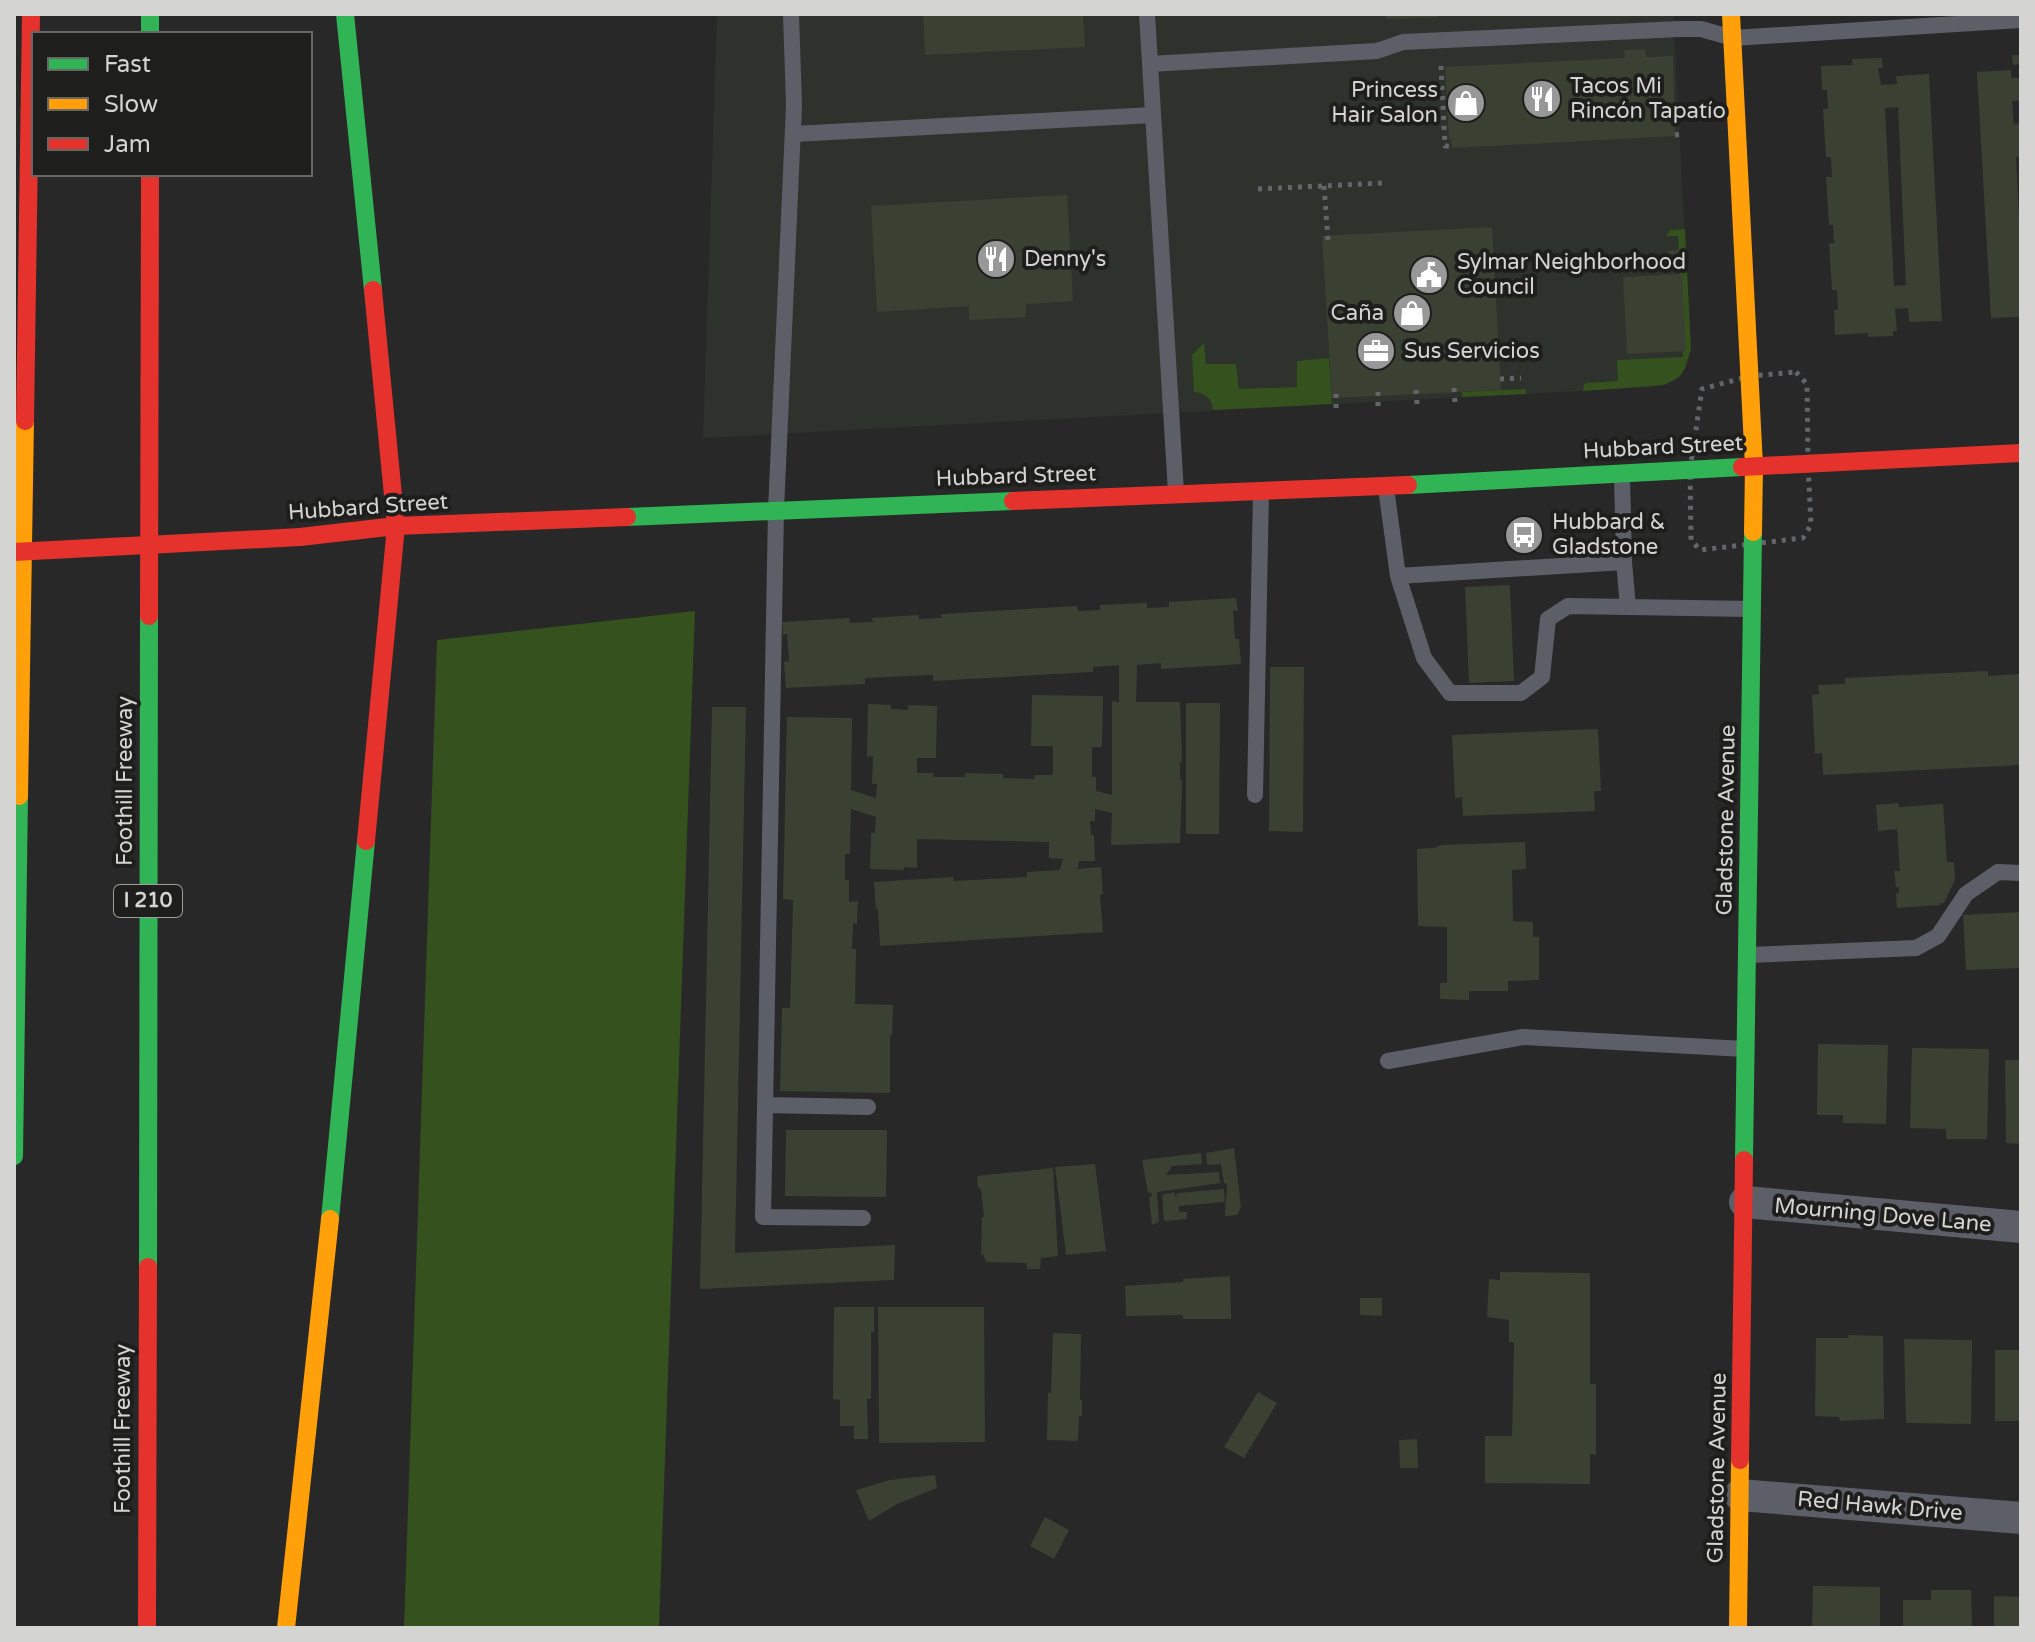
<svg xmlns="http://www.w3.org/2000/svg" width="2035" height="1642" font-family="'Varela Round',sans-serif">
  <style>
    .built { fill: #2e322c }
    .green { fill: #35511d }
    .building { fill: #3a4133; fill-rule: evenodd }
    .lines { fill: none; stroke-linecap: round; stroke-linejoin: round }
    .path { stroke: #62656a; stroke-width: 5; stroke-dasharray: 4 6; stroke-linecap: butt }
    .lane { stroke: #5c5f67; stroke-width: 16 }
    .street { stroke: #5c5f67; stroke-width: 32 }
    .fast { stroke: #30b455; stroke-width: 18 }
    .slow { stroke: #ff9f0a; stroke-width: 18 }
    .jam { stroke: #e5322d; stroke-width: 18 }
    .jam-bridge { stroke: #e5322d; stroke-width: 18 }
    .labels { text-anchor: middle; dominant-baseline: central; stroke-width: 8; stroke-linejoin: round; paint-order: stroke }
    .shield { fill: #1e1f1d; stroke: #9d9e9c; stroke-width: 2 }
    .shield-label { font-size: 20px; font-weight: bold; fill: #d4d5d3 }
    .poi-label { font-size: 22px; fill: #d4d5d3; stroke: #1e1f1d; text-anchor: start }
    .street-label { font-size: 22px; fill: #d4d5d3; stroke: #1e1f1d }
  </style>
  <rect width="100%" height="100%" fill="#272827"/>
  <!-- built -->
  <path class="built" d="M717,14H1673L1691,349L1687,366L1679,377L1672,382L1654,387L703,438Z"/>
  <!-- green -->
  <path class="green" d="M1685,229L1691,349L1684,370L1679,377L1664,385L1583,391L1584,384L1587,383L1618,381L1617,360L1683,357L1678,236H1666L1670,230Z
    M1204,343L1206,364H1236L1239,389L1297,387V361L1329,358L1332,404L1213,410C1212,398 1205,393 1194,392L1192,355Z
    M1526,389V394L1462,397V392Z
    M695,611L659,1628H404L437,640Z"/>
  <!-- building -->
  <path class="building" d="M923,14H1083L1085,47L925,55Z
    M1386,14H1438V17L1386,19Z
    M1645,49L1646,57L1673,56L1675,136L1452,148L1451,140H1449L1445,67L1625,58L1624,50Z
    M2012,55H2021V64L2013,65Z
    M1882,58L1883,68H1878L1881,85L1897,84L1896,76L1929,74L1942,321L1909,322L1908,308L1895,309L1897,331H1893V336L1868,337V333L1835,335L1834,310H1838L1837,290H1832L1829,243H1834L1833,225H1829L1826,177H1832L1831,157H1826L1823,109H1828L1827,90H1822L1821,66L1853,65L1852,59ZM1898,107L1906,285L1894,286L1885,108Z
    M2011,70V78H2021V101H2012L2014,124L2021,123V157H2016L2021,258V317L1991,318L1977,72Z
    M1067,195L1073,301L1026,304V317L969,320V306L877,312L871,206Z
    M1492,227L1501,390L1332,398L1322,236Z
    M1679,250V267H1668L1667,251Z
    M1682,274L1686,351L1627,354L1623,277Z
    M1510,585L1514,681L1469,683L1465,587Z
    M1236,598L1238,611H1233L1235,639H1239L1241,664L1161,669V663L1137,665L1136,702H1180L1182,762H1180V780H1182L1180,843L1111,845L1112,813L1095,809V821H1090L1091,835H1094L1095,861H1079L1078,869L1101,867L1103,894L1100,895L1103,932L880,946L878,908L876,909L874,882L953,877L954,881L1027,877V872L1060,870L1063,859L1049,858V842L917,839V868L904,867V870L870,869L871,833H875L876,817L851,809L850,854H845V880H849V902L858,901L857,924L853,923L852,949H856L855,1004L893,1005L892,1035H890V1093L780,1091L782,1008H790L793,900L783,899L787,717L852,718L851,790L876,798L877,784H872L873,756L867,757L868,704L891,705V709L908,710V705L937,706L936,758H917V773H934L933,777H965V773L1003,774V778L1034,779V775H1053V746H1031L1032,695L1103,696L1102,747H1092V777H1096V791L1112,795V701L1119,702V665L1093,667V672L933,681V675L865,678V684L786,688L784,662L789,661L787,634L783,635L782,622L849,618L850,623L873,622L872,618L918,615L919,619L942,618L941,614L1077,606L1078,611L1100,610V605L1147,603V608L1169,607V602Z
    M1270,667H1304L1303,832L1269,831Z
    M1988,671V676L2021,674V765L1823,775L1822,753L1815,754L1812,695L1819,694L1818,685L1845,684V678Z
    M1186,703H1220L1219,834H1186Z
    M712,707H746L735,1253L895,1245L894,1280L700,1289Z
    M1598,729L1601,791H1594L1595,811L1463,816L1462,797L1455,798L1452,735Z
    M1898,803L1899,807L1943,804L1947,862H1954L1955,880L1944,903H1940V905L1897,908L1896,893H1899V887H1896L1894,871H1900L1897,829L1878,831L1876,805Z
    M1525,842L1526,869L1512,870L1513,921L1533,922V937H1539V980L1508,981V991H1469V1000L1440,999V983H1447V927L1418,926L1417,849L1434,848L1441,845Z
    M2021,912V968L1966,970L1963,915Z
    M1818,1044L1888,1045L1886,1124L1843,1123V1115H1817Z
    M1912,1048L1989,1049L1987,1139H1946V1129L1910,1128Z
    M2005,1060H2021V1144L2006,1143Z
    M786,1130H887L886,1197L785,1196Z
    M1234,1148L1241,1207L1237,1215L1225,1216L1227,1184L1224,1183L1221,1164L1207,1165L1206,1153Z
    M1201,1153L1202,1164L1172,1166L1166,1175L1219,1172L1220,1183L1157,1192L1159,1222L1152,1225L1149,1198L1152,1196L1151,1192L1148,1193L1142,1160Z
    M1095,1164L1106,1251L1066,1255L1055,1167Z
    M1053,1168L1058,1256L1041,1258L1040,1269H1027V1263L986,1262L983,1254L981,1255L982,1217H984L981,1189L978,1188L977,1176Z
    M1224,1189L1225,1202L1179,1206V1212H1187V1219L1164,1221L1162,1195L1174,1192L1176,1197L1177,1193Z
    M1500,1272L1590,1273V1384H1596V1455L1590,1454V1484L1485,1483V1436H1512L1514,1342H1509V1320L1487,1317L1489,1279L1500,1280Z
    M1230,1276L1231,1319H1183V1315L1126,1316L1125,1286L1183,1282V1279Z
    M1360,1298H1382V1316L1360,1315Z
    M834,1307H874V1332H871V1399H867L868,1439H854V1426H840V1400L833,1399Z
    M878,1307H984L985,1442L879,1443Z
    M1053,1333L1081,1334L1080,1400H1082V1416H1079L1078,1441L1047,1440L1048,1393H1051Z
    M1848,1335L1883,1336L1884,1419L1840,1421L1839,1417L1815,1416L1816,1338H1849Z
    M1904,1339L1972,1340L1971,1424L1906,1423Z
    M1995,1350H2021V1421H1995Z
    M1258,1392L1277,1403L1244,1458L1224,1447Z
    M1417,1439L1418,1468H1400L1399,1440Z
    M935,1475L937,1488L897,1504L869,1521L856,1490L890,1480Z
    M1045,1517L1069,1530L1054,1559L1030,1546Z
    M1813,1586L1880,1587V1628H1812Z
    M1931,1590H1971L1972,1628H1903V1600H1931Z
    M1994,1596L2021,1597V1628H1994Z"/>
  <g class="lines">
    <!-- path -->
    <path class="path" d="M1441,66L1445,146H1452
      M1675,135L1685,134
      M1324,186L1328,240
      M1258,189L1384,183
      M1796,372L1807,384L1808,463L1811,525L1803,538L1700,550L1691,540L1690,469L1702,389L1750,376Z
      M1500,379L1521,378
      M1454,388L1455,403
      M1416,390L1417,404
      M1378,392V406
      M1336,394V408"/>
    <!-- lane -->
    <path class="lane" d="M791,14L794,105L776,510L763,1217L863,1218
      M1147,14L1176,492
      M1150,64L1377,51L1403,42L1680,29H1701L1733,38L2021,20
      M793,134L1153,115
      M1622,475L1624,562L1628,607
      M1386,488L1398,576L1424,658L1450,693H1521L1542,677L1548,619L1568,606L1751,609
      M1398,576L1624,562
      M1255,795L1261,492
      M1749,955L1916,948L1938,936L1966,894L1998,872L2021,873
      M1388,1061L1523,1037L1745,1049
      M765,1105L868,1107"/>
    <!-- street -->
    <path class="street" d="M1745,1202L2021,1227
      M1740,1495L2021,1518"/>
    <!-- fast -->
    <path class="fast" d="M150,14V34
      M345,14L373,290
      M1408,485L1742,467
      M627,517L1013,501
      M14,1156L19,796
      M1744,1160L1753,532
      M330,1219L366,841
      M148,1267L149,616"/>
    <!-- slow -->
    <path class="slow" d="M1731,14L1754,466L1753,532
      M19,796L25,421
      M286,1628L330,1219
      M1738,1628L1740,1460"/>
    <!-- jam -->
    <path class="jam" d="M25,421L31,14
      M1742,467L2021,453
      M1013,501L1408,485
      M300,537L396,526L627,517
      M149,616L150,174
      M366,841L396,526L373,290
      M1740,1460L1744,1160
      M147,1628L148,1267"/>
    <!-- jam-bridge -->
    <path class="jam-bridge" d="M14,552L300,537"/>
  </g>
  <!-- icons -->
  <defs>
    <g id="restaurant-disc" transform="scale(2)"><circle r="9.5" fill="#979897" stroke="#1e1f1d"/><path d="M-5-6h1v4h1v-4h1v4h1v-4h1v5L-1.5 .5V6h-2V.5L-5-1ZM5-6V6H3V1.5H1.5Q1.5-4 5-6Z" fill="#fff"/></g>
    <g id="shop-disc" transform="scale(2)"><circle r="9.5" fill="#979897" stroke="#1e1f1d"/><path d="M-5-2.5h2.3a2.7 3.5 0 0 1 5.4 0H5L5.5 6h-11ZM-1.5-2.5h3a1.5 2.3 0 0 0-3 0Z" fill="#fff"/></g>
    <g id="civic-disc" transform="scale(2)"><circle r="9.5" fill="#979897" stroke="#1e1f1d"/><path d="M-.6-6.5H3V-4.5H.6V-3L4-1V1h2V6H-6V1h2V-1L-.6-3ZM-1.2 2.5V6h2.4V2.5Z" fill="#fff"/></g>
    <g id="office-disc" transform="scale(2)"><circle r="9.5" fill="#979897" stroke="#1e1f1d"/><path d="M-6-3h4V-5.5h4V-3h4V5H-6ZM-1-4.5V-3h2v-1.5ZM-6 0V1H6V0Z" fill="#fff"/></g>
    <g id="bus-disc" transform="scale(2)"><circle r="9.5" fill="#979897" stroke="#1e1f1d"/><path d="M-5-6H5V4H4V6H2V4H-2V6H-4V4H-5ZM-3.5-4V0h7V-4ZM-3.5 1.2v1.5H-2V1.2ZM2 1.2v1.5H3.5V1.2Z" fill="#fff"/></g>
  </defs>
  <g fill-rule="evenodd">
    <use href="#restaurant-disc" x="1542" y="99"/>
    <use href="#shop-disc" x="1466" y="103"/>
    <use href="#restaurant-disc" x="996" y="259"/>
    <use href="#civic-disc" x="1429" y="275"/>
    <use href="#shop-disc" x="1412" y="313"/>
    <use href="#office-disc" x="1376" y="351"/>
    <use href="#bus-disc" x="1524" y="535"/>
  </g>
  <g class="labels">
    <!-- shield labels -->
    <rect class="shield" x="114" y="885" width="68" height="32" rx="6"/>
    <g class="shield-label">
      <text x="148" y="901">I 210</text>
    </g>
    <!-- poi labels -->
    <g class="poi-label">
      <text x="1570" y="86">Tacos Mi<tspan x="1570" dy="25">Rincón Tapatío</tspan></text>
      <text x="1438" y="90" text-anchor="end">Princess<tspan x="1438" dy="25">Hair Salon</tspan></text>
      <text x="1024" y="259">Denny's</text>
      <text x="1457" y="262">Sylmar Neighborhood<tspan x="1457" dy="25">Council</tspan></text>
      <text x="1384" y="313" text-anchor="end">Caña</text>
      <text x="1404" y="351">Sus Servicios</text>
      <text x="1552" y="522">Hubbard &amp;<tspan x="1552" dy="25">Gladstone</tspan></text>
    </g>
    <!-- street labels -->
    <g class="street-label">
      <text transform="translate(1663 447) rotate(-3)">Hubbard Street</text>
      <text transform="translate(1016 476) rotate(-2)">Hubbard Street</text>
      <text transform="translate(368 507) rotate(-4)">Hubbard Street</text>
      <text transform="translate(125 781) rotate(-90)">Foothill Freeway</text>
      <text transform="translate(1726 820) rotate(-89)">Gladstone Avenue</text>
      <text transform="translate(1883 1215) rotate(5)">Mourning Dove Lane</text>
      <text transform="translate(123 1429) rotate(-90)">Foothill Freeway</text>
      <text transform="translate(1717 1468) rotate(-89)">Gladstone Avenue</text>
      <text transform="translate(1880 1506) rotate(5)">Red Hawk Drive</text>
    </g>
  </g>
  <!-- border -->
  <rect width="2035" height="1642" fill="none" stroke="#d4d5d3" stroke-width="32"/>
  <!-- legend -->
  <rect x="32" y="32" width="280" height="144" fill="#1e1f1d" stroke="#676866" stroke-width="2"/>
  <rect x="48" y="58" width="40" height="12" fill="#30b455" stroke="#676866" stroke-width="2"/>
  <text x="104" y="72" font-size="24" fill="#d4d5d3">Fast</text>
  <rect x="48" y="98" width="40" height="12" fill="#ff9f0a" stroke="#676866" stroke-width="2"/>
  <text x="104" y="112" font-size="24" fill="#d4d5d3">Slow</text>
  <rect x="48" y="138" width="40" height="12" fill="#e5322d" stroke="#676866" stroke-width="2"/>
  <text x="104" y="152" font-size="24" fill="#d4d5d3">Jam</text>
</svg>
